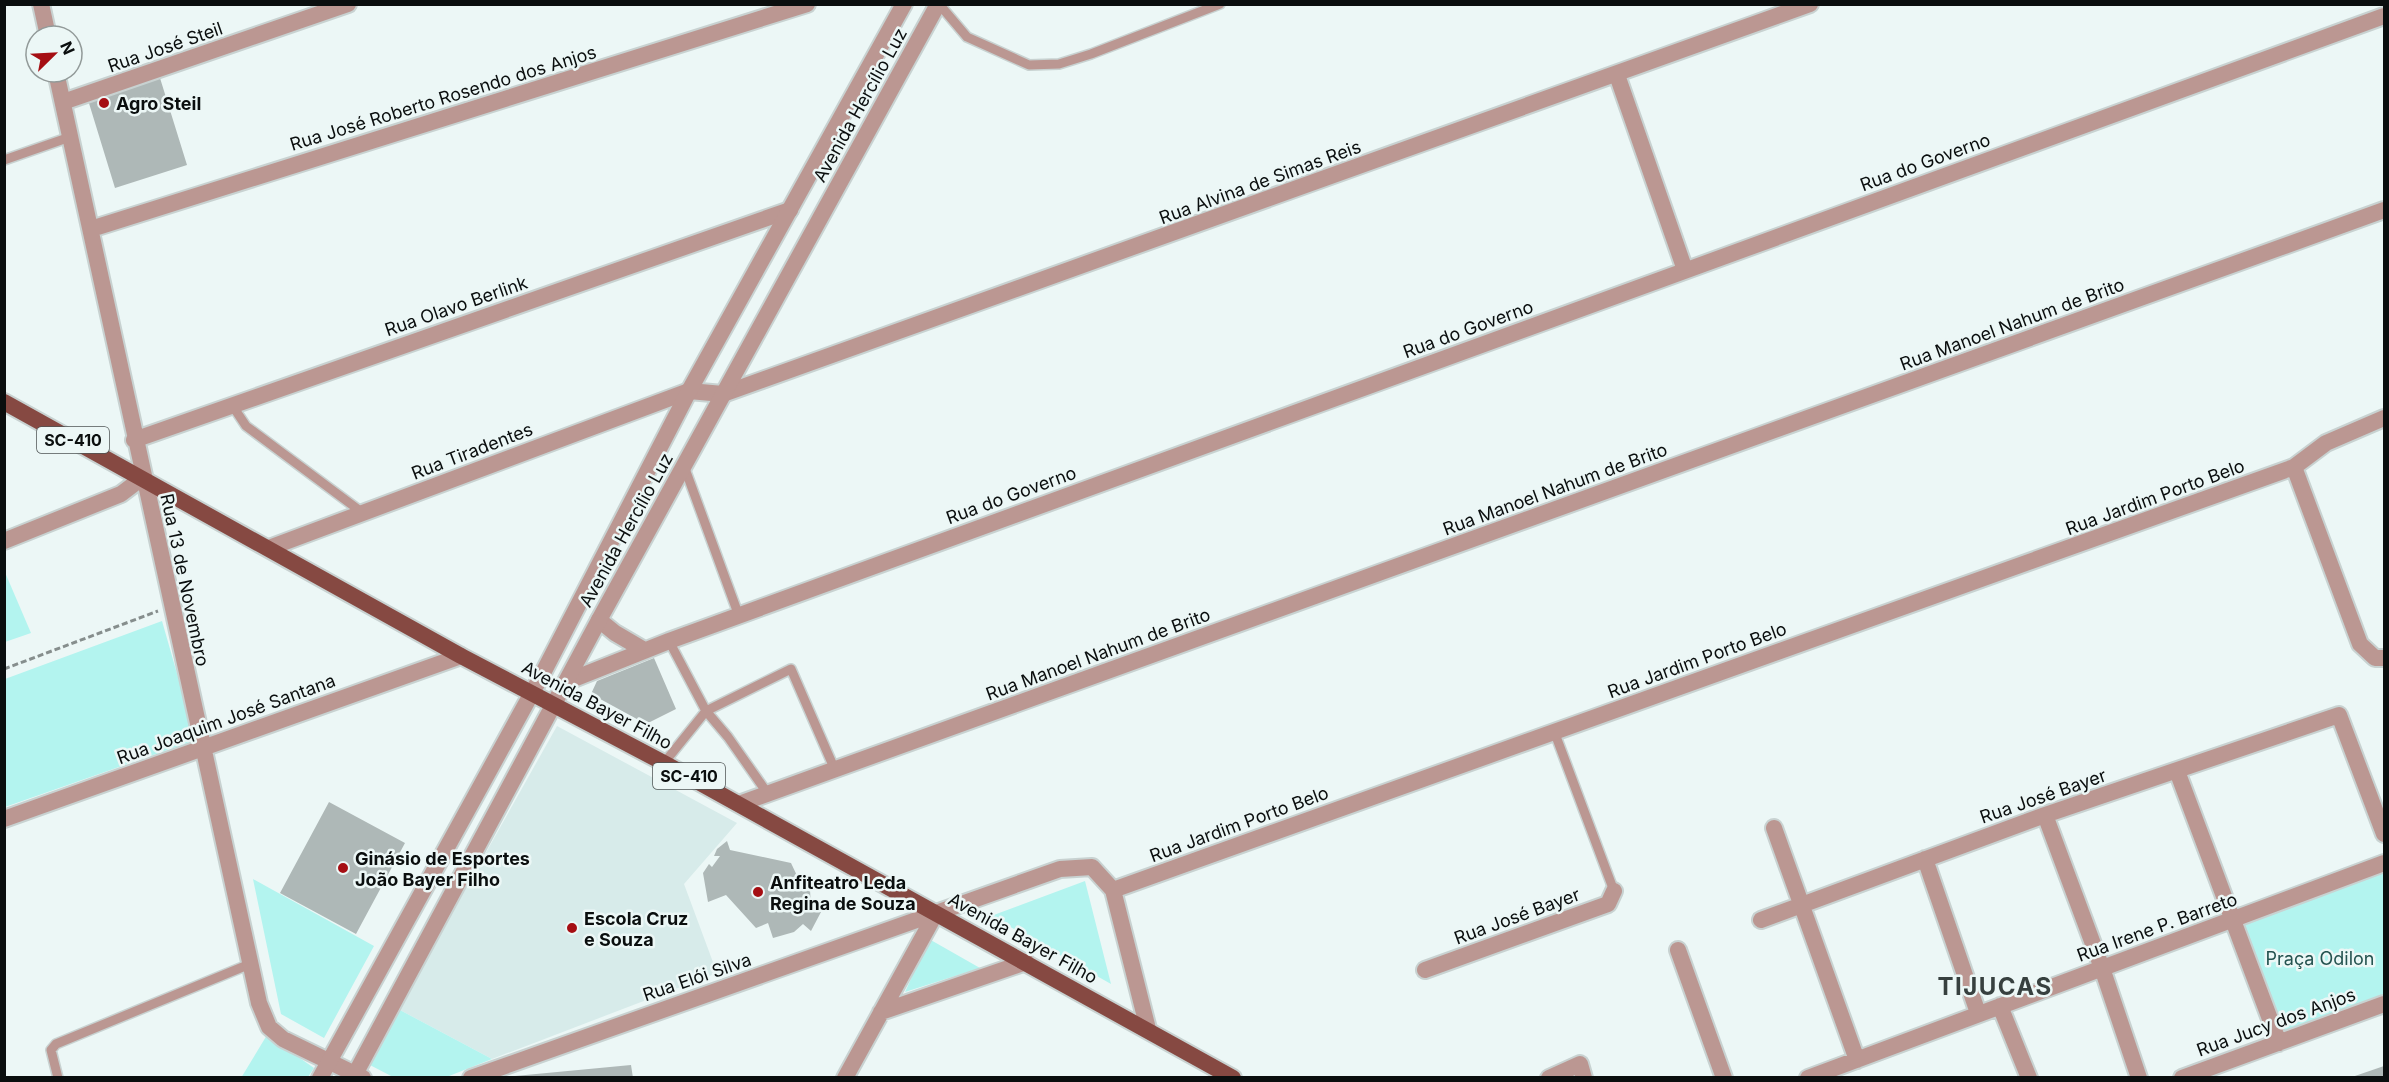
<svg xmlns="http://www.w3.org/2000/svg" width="2389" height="1082" font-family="Inter,sans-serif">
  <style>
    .built { fill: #d7ebea }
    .green { fill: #b3f4ef }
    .building { fill: #aeb8b7 }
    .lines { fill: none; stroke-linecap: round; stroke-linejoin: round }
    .service-casing { stroke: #c8d2d1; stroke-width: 12 }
    .minor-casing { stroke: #c8d2d1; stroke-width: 20 }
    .tertiary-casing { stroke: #c8d2d1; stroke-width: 20 }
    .primary-casing { stroke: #c8d2d1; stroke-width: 20 }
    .path { stroke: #868e8d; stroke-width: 3; stroke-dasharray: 6 3; stroke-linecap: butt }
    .service { stroke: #bb9792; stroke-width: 9 }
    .minor { stroke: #bb9792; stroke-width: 16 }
    .tertiary { stroke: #bb9792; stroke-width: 16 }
    .primary { stroke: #864942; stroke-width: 16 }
    .poi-dot { fill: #a50e13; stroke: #ecf7f6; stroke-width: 2 }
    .labels { text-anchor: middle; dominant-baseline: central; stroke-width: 5; stroke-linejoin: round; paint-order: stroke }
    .shield { fill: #ecf7f6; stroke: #4e5454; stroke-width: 1.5 }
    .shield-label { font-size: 16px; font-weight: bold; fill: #0a0e0e }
    .street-label { font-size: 18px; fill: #0a0e0e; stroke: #ecf7f6 }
    .poi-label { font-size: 18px; font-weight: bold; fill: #0a0e0e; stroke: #ecf7f6; text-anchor: start }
    .park-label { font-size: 18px; fill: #245350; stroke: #ecf7f6 }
    .district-label { font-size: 24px; font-weight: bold; letter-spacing: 1.5px; fill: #37403f; stroke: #ecf7f6 }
  </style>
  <rect width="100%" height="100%" fill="#ecf7f6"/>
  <!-- built -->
  <path class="built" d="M557,726L737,823L684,884L717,973L492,1059L398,1009Z"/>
  <!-- green -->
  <path class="green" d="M4,570L31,633L5,642H4Z
    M162,621L196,740L5,807V679Z
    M2384,866V999L2283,1038L2241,924Z
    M253,879L374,946L324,1038L281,1014Z
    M1085,881L1111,984L991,916Z
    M929,939L980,968L905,992Z
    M398,1009L492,1059L444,1078L393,1077L368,1064Z
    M267,1035L314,1068L308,1077L241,1078Z"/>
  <!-- building -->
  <path class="building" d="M160,78L187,165L115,188L88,100Z
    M654,658L676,709L646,724L591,694L597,681Z
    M329,802L405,843L356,934L280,893Z
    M727,841L730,850L791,863L800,882L806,880L810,889L811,909L821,912L811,931L803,924L794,932L773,938L768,923L756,928L726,895L708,902L703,873L709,864L712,867L720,856H714L717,849Z
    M631,1065L633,1078H515V1076Z
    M2384,1066V1078H2352V1077Z"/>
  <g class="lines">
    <!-- service casing -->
    <g class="service-casing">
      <path id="service" d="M939,4L967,37L1029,65L1059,64L1091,54L1220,4
        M4,160L70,137
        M232,405L246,426L363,513
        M684,466L739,616
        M1554,731L1614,891
        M664,763L706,711L669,641
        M768,794L728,737L706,711L791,669L835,770
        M58,1078L51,1050L56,1044L250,964"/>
    </g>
    <!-- minor casing -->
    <g class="minor-casing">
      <path id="minor" d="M41,4L48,36
        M56,72L259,1003L269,1027L283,1039L363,1078
        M1617,75L1685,270
        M63,102L348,4
        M91,229L807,4
        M134,440L790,210
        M2294,467L2360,644L2375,658H2384
        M4,541L121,494L142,478
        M269,548L689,391L723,394L1810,4
        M599,620L615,633L644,650
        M566,682L669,641L2384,16
        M2177,771L2279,1043
        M739,804L2384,210
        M2045,815L2102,968L2139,1078
        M4,819L461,656
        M1774,828L1857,1060
        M1925,859L1978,1013
        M1113,890L2294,467L2326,443L2384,418
        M1761,920L2045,815L2339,715L2384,834
        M1678,950L1724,1078
        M1425,970L1608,904L1614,891
        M2000,1006L2029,1078
        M881,1012L1026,962
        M471,1078L1060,869L1092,867L1113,890L1148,1029
        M845,1078L936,913
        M1549,1078L1580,1064L1584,1078
        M1808,1078L2384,863
        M2182,1078L2384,1004"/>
    </g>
    <!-- tertiary casing -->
    <g class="tertiary-casing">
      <path id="tertiary" d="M320,1078L544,671L689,391L904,4
        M353,1078L599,620L938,4"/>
    </g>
    <!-- primary casing -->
    <g class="primary-casing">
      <path id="primary" d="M4,402L461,656L664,763L1233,1078"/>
    </g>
    <!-- path -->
    <path class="path" d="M4,669L158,611"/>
    <!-- service -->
    <use href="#service" class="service"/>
    <!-- minor -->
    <use href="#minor" class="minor"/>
    <!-- tertiary -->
    <use href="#tertiary" class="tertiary"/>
    <!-- primary -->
    <use href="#primary" class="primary"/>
  </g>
  <!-- markers -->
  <g class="poi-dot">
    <circle cx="104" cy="103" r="6"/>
    <circle cx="343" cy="868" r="6"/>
    <circle cx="758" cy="892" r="6"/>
    <circle cx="572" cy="928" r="6"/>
  </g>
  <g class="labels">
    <!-- shield labels -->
    <g class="shield">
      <rect x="37" y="427" width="72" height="26" rx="4.5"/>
      <rect x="653" y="763" width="72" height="26" rx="4.5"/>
    </g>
    <g class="shield-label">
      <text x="73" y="440">SC-410</text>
      <text x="689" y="776">SC-410</text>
    </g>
    <!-- street labels -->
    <g class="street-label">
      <text transform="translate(165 47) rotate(-19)">Rua José Steil</text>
      <text transform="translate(443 98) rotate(-17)">Rua José Roberto Rosendo dos Anjos</text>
      <text transform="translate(860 105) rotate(-61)">Avenida Hercílio Luz</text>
      <text transform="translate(1925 162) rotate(-20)">Rua do Governo</text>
      <text transform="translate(1260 182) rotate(-20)">Rua Alvina de Simas Reis</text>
      <text transform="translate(456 306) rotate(-19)">Rua Olavo Berlink</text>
      <text transform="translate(2012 324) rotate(-20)">Rua Manoel Nahum de Brito</text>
      <text transform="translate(1468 329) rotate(-20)">Rua do Governo</text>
      <text transform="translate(472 451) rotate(-21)">Rua Tiradentes</text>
      <text transform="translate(1555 489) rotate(-20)">Rua Manoel Nahum de Brito</text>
      <text transform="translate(1011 495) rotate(-20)">Rua do Governo</text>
      <text transform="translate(2155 497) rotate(-20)">Rua Jardim Porto Belo</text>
      <text transform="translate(626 530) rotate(-61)">Avenida Hercílio Luz</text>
      <text transform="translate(185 580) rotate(78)">Rua 13 de Novembro</text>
      <text transform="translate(1098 654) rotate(-20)">Rua Manoel Nahum de Brito</text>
      <text transform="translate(1697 660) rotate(-20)">Rua Jardim Porto Belo</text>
      <text transform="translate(597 705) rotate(28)">Avenida Bayer Filho</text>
      <text transform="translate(226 719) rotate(-20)">Rua Joaquim José Santana</text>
      <text transform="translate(2043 796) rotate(-19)">Rua José Bayer</text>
      <text transform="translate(1239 824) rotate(-20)">Rua Jardim Porto Belo</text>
      <text transform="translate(1517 916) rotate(-20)">Rua José Bayer</text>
      <text transform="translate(2157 927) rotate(-20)">Rua Irene P. Barreto</text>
      <text transform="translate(1023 938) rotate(29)">Avenida Bayer Filho</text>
      <text transform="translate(697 977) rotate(-19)">Rua Elói Silva</text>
      <text transform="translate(2276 1022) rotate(-20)">Rua Jucy dos Anjos</text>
    </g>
    <!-- poi labels -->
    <g class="poi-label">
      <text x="116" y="103">Agro Steil</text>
      <text x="355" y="858">Ginásio de Esportes<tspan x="355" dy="21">João Bayer Filho</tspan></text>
      <text x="770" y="882">Anfiteatro Leda<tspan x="770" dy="21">Regina de Souza</tspan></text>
      <text x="584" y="918">Escola Cruz<tspan x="584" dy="21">e Souza</tspan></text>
    </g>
    <!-- park labels -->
    <g class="park-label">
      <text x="2320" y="958">Praça Odilon</text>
    </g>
    <!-- district labels -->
    <g class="district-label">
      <text x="1995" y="986">TIJUCAS</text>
    </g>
  </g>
  <!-- border -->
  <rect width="2389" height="1082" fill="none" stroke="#0a0e0e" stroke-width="12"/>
  <!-- north arrow -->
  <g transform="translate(54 54) rotate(66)"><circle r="28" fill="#ecf7f6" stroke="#929a99" stroke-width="1.5"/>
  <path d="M0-4.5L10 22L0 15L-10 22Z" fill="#a50e13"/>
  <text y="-9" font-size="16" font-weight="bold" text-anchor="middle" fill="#0a0e0e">N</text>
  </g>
</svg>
